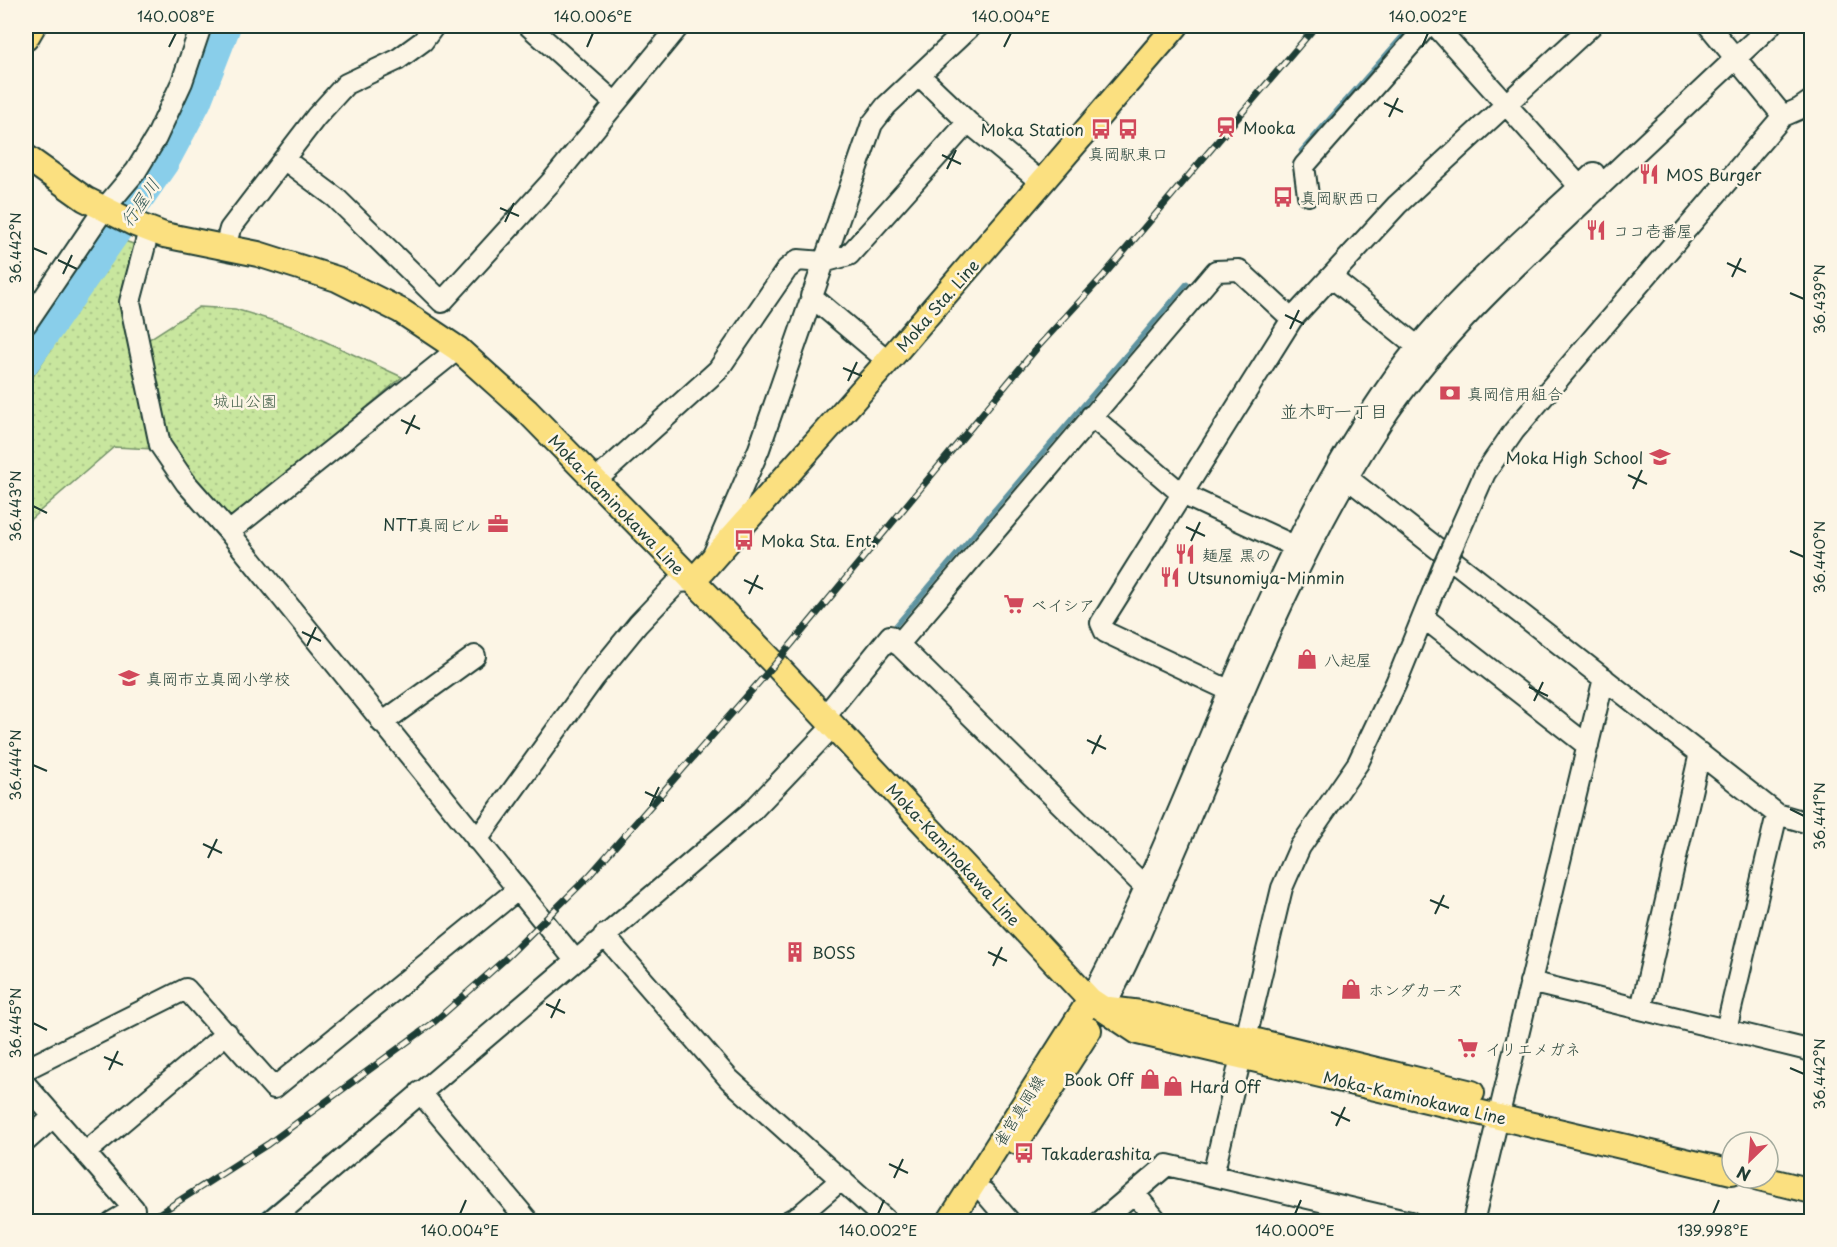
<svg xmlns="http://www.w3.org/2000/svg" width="1837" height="1247" font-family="'Playpen Sans','Klee One',sans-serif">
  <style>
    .park { fill: url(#park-dots); stroke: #749269; stroke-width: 1.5 }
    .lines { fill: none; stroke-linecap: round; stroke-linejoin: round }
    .stream { stroke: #5f94a1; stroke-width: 4.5 }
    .river { stroke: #89ceea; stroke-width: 26 }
    .minor-casing { stroke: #1f3d34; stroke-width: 24 }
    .major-casing { stroke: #1f3d34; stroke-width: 28 }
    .minor { stroke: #fcf5e5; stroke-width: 20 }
    .major { stroke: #fbe080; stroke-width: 24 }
    .rail-casing { stroke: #1f3d34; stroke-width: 7 }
    .rail { stroke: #fcf5e5; stroke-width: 4.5; stroke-dasharray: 14; stroke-linecap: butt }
    .minor-bridge-casing { stroke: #1f3d34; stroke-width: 24; stroke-linecap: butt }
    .minor-bridge { stroke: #fcf5e5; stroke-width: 20 }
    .ticks { fill: none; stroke: #1f3d34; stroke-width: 2 }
    .labels { text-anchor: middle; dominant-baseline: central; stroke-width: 5; stroke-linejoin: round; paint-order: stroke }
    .poi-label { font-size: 16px; fill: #1f3d34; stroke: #fcf5e5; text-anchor: start }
    .street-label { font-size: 16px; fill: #1f3d34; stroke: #fcf5e5 }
    .park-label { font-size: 16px; fill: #415f49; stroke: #fcf5e5 }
    .water-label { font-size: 18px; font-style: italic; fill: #345a58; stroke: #fcf5e5 }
    .neighbourhood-label { font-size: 18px; fill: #1f3d34; stroke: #fcf5e5 }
    .neatline { fill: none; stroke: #1f3d34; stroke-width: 2 }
    .ticks-label { font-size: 15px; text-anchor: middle; fill: #1f3d34 }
  </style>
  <defs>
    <pattern id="park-dots" width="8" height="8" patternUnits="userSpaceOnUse" patternTransform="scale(1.5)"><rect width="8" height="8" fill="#c8e69e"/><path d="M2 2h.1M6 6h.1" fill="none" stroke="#abc689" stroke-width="1.8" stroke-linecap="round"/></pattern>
  </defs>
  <rect width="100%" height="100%" fill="#fcf5e5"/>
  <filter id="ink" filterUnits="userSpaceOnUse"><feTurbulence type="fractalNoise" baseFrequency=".0167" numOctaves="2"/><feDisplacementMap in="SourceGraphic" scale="12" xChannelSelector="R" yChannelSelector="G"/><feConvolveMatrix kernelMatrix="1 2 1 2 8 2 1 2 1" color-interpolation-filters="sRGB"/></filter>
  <g filter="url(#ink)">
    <!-- park -->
    <path class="park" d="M122,240L136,245L123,298L127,336L153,449L114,447L26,523V387Z
      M199,307L235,309L294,327L402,377L238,518L226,519L191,478L170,442L143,343Z"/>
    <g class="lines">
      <!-- stream -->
      <path class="stream" d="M1301,151L1411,26
        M896,625L1187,283
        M253,1222L302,1181"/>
      <!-- river -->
      <path class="river" d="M26,364L166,163L198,103L228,26"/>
      <!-- minor casing -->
      <g class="minor-casing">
        <path id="minor" d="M529,26L615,103
          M1436,26L1580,187
          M1709,26L1783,116
          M919,75L968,122L1042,183
          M285,160L336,198L442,302L551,182L679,26
          M1308,195L1304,166L1427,26
          M149,230L130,302L160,445L186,483L229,532L575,960
          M225,247L230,229L316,117L346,84L397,60L423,41L434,26
          M1331,277L1428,355
          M811,296L888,361
          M26,324L104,209L136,171L156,138L182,82L201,26
          M1091,416L1182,494L1305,551
          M1337,470L1777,814L1812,824
          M595,481L718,370L787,269L798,260L823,262L849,255L968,122
          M229,532L458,349
          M1453,545L1485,473L1514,431L1783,116L1799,109L1812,100
          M714,553L759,449L872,124L886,106L971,26
          M1423,617L1588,746
          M898,645L1216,271L1239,270L1292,319
          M1239,695L1105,632L1101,623L1292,319L1397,205L1591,26
          M825,716L890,636L1144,886
          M382,723L475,656
          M477,840L594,678L638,624L678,582L693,581
          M604,935L729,1079L888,1222
          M1530,982L1812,1051
          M1090,1000C1200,795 1260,564 1397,373C1452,297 1527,237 1594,173
          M1104,1008C1133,955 1155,898 1179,843C1240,701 1296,553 1381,423C1435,341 1506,276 1576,209C1641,148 1706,87 1770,26
          M1641,1009L1700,753
          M1726,1030L1777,814
          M1246,1038L1282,888L1300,847L1358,763L1396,683L1444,565
          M26,1069L186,989L274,1088L517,890
          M26,1085L134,1209L112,1222
          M420,1092L529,1222
          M26,1141L53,1117
          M85,1153L227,1033
          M1213,1175L1241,1057
          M985,1193L1010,1222
          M1135,1194L1158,1222
          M269,1222L752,811L834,725
          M787,1222L800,1215L842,1179
          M1100,1222L1167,1165L1410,1222
          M1473,1222L1604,678"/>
      </g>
      <!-- major casing -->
      <g class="major-casing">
        <path id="major" d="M26,38L33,26
          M26,157L85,199L135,224L164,235L258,254L337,279L401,311L458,349L527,411L775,664L1090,1000L1138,1032L1732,1172
          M693,581L888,361L1176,26
          M1109,1009L1141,1013L1472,1093
          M1017,1142L1089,1030
          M1759,1178L1812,1191
          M949,1222L1090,1000"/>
      </g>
      <!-- minor -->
      <use href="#minor" class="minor"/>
      <!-- major -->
      <use href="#major" class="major"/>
      <!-- rail casing -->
      <g class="rail-casing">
        <path id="rail" d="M146,1222L268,1144L433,1023L503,961L589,876L775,664L1036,349L1104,275L1316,26"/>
      </g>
      <!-- rail -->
      <use href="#rail" class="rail"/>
      <!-- minor-bridge casing -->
      <g class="minor-bridge-casing">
        <path id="minor-bridge" d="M1444,565L1453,545"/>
      </g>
      <!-- minor-bridge -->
      <use href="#minor-bridge" class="minor-bridge"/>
    </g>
  </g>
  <!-- ticks -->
  <path class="ticks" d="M169,47L176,33M587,47L593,33M1004,47L1011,33M1422,47L1428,33M1384,103L1403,112M1389,117L1398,98M942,155L961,164M947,169L956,150M500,208L519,216M505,222L514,203M33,248L47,254M58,260L77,269M1727,263L1746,272M63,274L72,255M1732,277L1741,258M1790,293L1804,299M1285,315L1304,324M1290,329L1299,310M843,368L862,376M848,381L857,362M401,420L420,429M406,434L415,415M1628,475L1647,484M1633,489L1642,470M33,506L47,513M1186,527L1205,536M1191,541L1200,522M1790,551L1804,557M744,580L763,589M749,594L758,575M302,632L321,641M307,646L316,627M1529,687L1548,696M1534,701L1543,682M1087,740L1106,749M1092,754L1101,735M33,765L47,771M645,792L664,801M650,806L659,787M1790,809L1804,816M203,844L222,853M208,858L217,839M1430,900L1449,908M1435,914L1444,895M988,952L1007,961M993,966L1002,947M546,1004L565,1013M551,1018L560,999M33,1023L47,1030M104,1057L123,1065M1790,1068L1804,1074M109,1070L118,1051M1331,1112L1350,1121M1336,1126L1345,1107M889,1164L908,1173M894,1178L903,1159M460,1214L466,1200M878,1214L884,1200M1295,1214L1301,1200M1713,1214L1719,1200"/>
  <!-- icons -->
  <defs>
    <g id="station-bare" transform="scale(1.62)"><path d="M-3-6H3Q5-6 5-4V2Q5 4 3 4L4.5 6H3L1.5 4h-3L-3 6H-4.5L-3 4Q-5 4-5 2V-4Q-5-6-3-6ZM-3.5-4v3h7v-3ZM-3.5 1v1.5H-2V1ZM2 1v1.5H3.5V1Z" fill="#d1495b" stroke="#fcf5e5" stroke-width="2.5" paint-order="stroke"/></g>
    <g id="bus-bare" transform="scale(1.62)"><path d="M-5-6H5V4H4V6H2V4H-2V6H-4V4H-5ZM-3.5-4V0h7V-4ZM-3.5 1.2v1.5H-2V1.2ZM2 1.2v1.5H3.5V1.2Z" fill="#d1495b" stroke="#fcf5e5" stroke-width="2.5" paint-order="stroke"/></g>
    <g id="restaurant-bare" transform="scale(1.62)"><path d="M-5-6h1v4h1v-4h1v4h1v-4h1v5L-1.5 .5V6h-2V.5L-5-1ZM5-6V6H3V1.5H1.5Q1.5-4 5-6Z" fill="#d1495b" stroke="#fcf5e5" stroke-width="2.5" paint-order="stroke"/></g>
    <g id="bank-bare" transform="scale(1.62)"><path d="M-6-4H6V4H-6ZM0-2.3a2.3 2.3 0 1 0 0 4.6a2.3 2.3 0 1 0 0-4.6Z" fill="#d1495b" stroke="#fcf5e5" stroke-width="2.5" paint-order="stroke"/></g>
    <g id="school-bare" transform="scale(1.62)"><path d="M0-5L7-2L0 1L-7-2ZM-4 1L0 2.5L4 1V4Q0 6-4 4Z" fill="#d1495b" stroke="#fcf5e5" stroke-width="2.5" paint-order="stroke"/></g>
    <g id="office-bare" transform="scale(1.62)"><path d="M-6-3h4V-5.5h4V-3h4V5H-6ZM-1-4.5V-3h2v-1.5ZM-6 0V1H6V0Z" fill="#d1495b" stroke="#fcf5e5" stroke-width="2.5" paint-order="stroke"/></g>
    <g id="supermarket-bare" transform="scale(1.62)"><path d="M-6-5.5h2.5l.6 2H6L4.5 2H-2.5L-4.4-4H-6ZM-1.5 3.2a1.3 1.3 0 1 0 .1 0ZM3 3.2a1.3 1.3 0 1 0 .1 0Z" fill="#d1495b" stroke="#fcf5e5" stroke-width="2.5" paint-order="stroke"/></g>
    <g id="shop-bare" transform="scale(1.62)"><path d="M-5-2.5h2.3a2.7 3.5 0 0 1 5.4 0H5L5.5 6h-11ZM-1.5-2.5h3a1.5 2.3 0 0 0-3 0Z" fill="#d1495b" stroke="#fcf5e5" stroke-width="2.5" paint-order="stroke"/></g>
    <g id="building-bare" transform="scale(1.62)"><path d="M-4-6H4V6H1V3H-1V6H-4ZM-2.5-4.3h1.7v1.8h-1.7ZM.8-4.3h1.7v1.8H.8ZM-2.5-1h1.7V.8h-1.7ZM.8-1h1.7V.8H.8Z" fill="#d1495b" stroke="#fcf5e5" stroke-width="2.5" paint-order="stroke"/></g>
  </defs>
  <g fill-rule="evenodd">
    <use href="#station-bare" x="1226" y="127"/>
    <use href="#bus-bare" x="1101" y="129"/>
    <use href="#bus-bare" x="1128" y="129"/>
    <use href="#restaurant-bare" x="1649" y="174"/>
    <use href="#bus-bare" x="1283" y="197"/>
    <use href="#restaurant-bare" x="1596" y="230"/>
    <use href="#bank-bare" x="1450" y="393"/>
    <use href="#school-bare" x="1660" y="457"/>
    <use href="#office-bare" x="498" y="524"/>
    <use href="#bus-bare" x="744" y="540"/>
    <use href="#restaurant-bare" x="1185" y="554"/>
    <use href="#restaurant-bare" x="1170" y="577"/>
    <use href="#supermarket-bare" x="1014" y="604"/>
    <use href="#shop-bare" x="1307" y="659"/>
    <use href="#school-bare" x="129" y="678"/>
    <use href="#building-bare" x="795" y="952"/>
    <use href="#shop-bare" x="1351" y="989"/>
    <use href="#supermarket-bare" x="1468" y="1048"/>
    <use href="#shop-bare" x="1150" y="1079"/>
    <use href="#shop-bare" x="1173" y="1086"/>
    <use href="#bus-bare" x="1024" y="1153"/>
  </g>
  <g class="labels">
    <!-- poi labels -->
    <g class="poi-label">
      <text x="1243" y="127">Mooka</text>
      <text x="1084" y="129" text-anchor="end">Moka Station</text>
      <text x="1128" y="153" text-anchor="middle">真岡駅東口</text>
      <text x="1666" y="174">MOS Burger</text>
      <text x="1300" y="197">真岡駅西口</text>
      <text x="1613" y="230">ココ壱番屋</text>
      <text x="1467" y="393">真岡信用組合</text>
      <text x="1643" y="457" text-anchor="end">Moka High School</text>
      <text x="481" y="524" text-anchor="end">NTT真岡ビル</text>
      <text x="761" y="540">Moka Sta. Ent.</text>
      <text x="1202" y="554">麺屋 黒の</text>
      <text x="1187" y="577">Utsunomiya-Minmin</text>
      <text x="1031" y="604">ベイシア</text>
      <text x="1324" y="659">八起屋</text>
      <text x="146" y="678">真岡市立真岡小学校</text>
      <text x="812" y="952">BOSS</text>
      <text x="1368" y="989">ホンダカーズ</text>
      <text x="1485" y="1048">イリエメガネ</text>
      <text x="1133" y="1079" text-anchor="end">Book Off</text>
      <text x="1190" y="1086">Hard Off</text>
      <text x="1041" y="1153">Takaderashita</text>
    </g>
    <!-- street labels -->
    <g class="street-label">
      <text transform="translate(937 305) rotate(-49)">Moka Sta. Line</text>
      <text transform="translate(617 504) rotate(46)">Moka-Kaminokawa Line</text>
      <text transform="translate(954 854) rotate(47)">Moka-Kaminokawa Line</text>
      <text transform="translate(1415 1097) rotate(13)">Moka-Kaminokawa Line</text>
      <text transform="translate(1018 1110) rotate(-58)">雀宮真岡線</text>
    </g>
    <!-- park labels -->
    <g class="park-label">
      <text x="245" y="400">城山公園</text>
    </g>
    <!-- water labels -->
    <g class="water-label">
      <text transform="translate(139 202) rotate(-55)">行屋川</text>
    </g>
    <!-- neighbourhood labels -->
    <g class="neighbourhood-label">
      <text x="1334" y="410">並木町一丁目</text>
    </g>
  </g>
  <!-- margin -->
  <rect width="1837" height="1247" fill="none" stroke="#fcf5e5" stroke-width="66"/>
  <!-- north arrow -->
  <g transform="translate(1750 1160) rotate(205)"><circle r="28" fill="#fcf5e5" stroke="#a4ab9e" stroke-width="1.5"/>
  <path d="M0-4.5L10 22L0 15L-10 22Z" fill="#d1495b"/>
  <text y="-9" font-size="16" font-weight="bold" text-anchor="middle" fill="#1f3d34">N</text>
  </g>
  <rect x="33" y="33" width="1771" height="1181" class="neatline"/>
  <g class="ticks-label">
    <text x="176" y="22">140.008°E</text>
    <text x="593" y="22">140.006°E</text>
    <text x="1011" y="22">140.004°E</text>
    <text x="1428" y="22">140.002°E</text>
    <text transform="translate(16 248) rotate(-90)" y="5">36.442°N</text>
    <text transform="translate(1820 299) rotate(-90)" y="5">36.439°N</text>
    <text transform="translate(16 506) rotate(-90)" y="5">36.443°N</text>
    <text transform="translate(1820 557) rotate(-90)" y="5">36.440°N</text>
    <text transform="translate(16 765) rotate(-90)" y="5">36.444°N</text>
    <text transform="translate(1820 816) rotate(-90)" y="5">36.441°N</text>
    <text transform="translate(16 1023) rotate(-90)" y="5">36.445°N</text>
    <text transform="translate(1820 1074) rotate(-90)" y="5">36.442°N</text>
    <text x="460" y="1236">140.004°E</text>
    <text x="878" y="1236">140.002°E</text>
    <text x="1295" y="1236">140.000°E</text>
    <text x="1713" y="1236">139.998°E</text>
  </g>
</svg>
